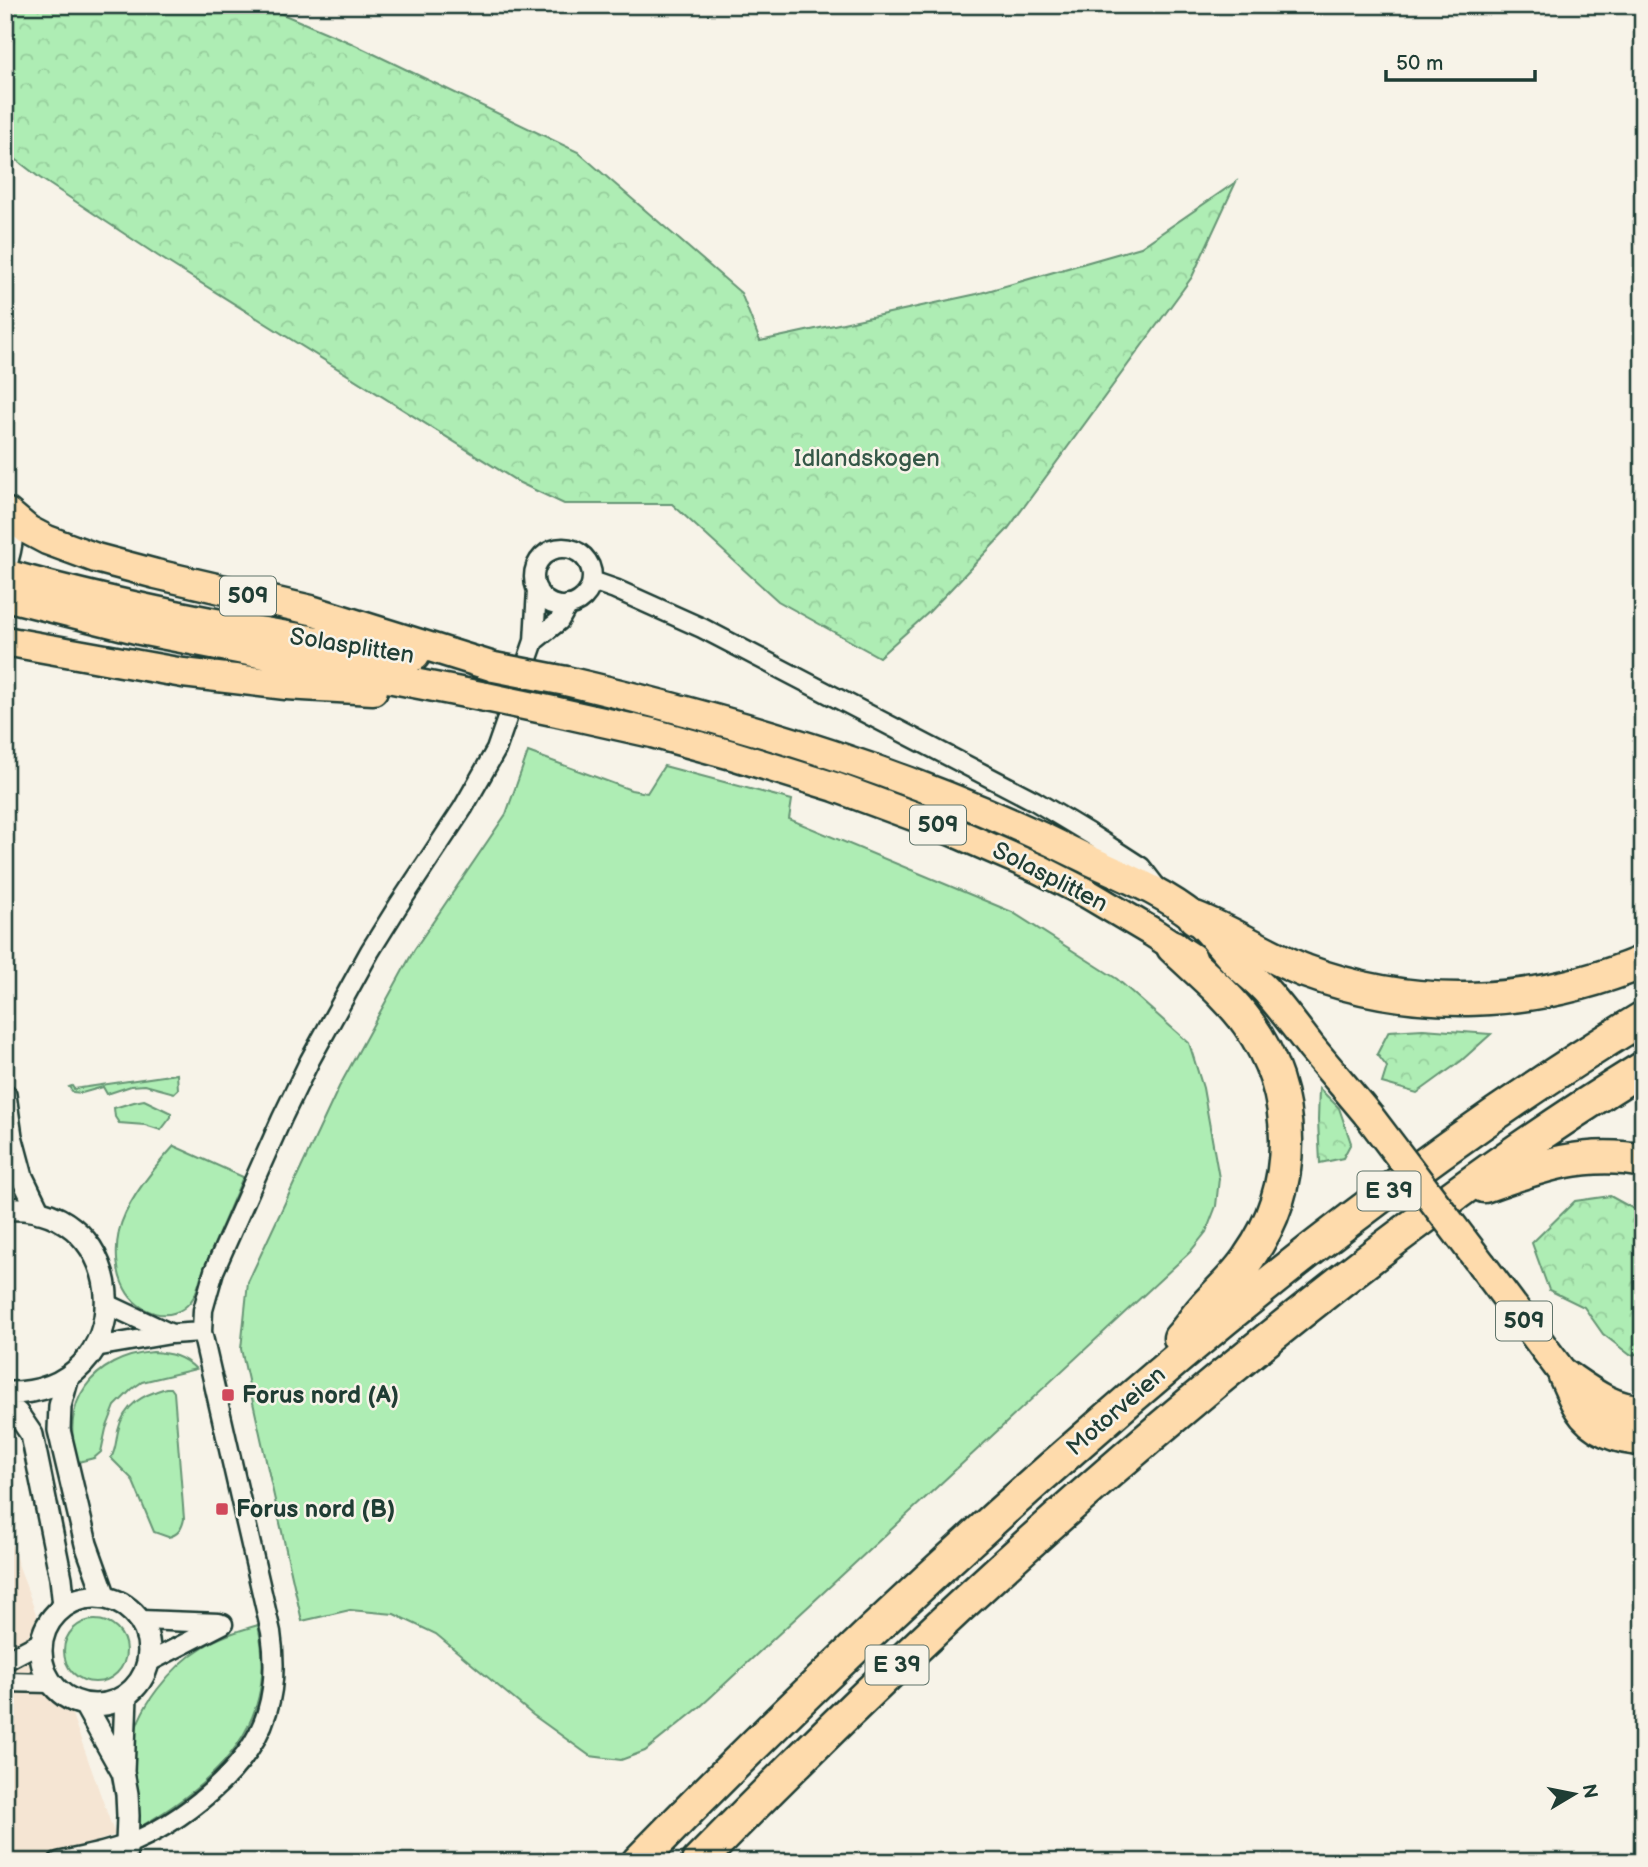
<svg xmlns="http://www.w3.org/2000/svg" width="1648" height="1867" font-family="'Balsamiq Sans',sans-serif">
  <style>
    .built { fill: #f5e5d3 }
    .green { fill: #aeedb4; stroke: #669574; stroke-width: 2 }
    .forest { fill: url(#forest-crowns); stroke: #669574; stroke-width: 2 }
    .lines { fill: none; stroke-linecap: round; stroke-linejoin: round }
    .minor-casing { stroke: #1f3d34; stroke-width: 23 }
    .tertiary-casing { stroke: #1f3d34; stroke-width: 26 }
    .trunk-casing { stroke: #1f3d34; stroke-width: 33 }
    .motorway-casing { stroke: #1f3d34; stroke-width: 37 }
    .minor { stroke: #f7f3e8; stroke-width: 18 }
    .tertiary { stroke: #f7f3e8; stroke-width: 21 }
    .trunk { stroke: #fedbac; stroke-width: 28 }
    .motorway { stroke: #fedbac; stroke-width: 32 }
    .trunk-bridge-casing { stroke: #1f3d34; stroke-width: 33; stroke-linecap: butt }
    .trunk-bridge { stroke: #fedbac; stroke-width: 28 }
    .poi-dot { fill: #d1495b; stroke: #f7f3e8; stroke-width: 2.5 }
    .labels { text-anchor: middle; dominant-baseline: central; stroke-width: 5; stroke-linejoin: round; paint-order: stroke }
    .shield { fill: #f7f3e8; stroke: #60746a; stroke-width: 2 }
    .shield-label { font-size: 23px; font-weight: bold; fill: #1f3d34 }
    .park-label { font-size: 24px; fill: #345747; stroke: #f7f3e8 }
    .street-label { font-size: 24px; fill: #1f3d34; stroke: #f7f3e8 }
    .poi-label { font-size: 24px; font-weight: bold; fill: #1f3d34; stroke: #f7f3e8; text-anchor: start }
  </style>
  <defs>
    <pattern id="forest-crowns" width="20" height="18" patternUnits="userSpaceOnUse" patternTransform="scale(1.75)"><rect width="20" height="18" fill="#aeedb4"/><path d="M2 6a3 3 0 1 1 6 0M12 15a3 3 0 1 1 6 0" fill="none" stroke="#95cc9b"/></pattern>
  </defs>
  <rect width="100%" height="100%" fill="#f7f3e8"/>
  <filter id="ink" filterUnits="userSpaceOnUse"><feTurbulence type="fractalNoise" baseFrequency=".0143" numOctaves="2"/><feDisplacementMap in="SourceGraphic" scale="14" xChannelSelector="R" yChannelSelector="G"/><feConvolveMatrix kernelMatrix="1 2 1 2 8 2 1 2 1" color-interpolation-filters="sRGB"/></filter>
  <g filter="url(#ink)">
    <!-- built -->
    <path class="built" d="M5,1527L115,1835L40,1862H5Z"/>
    <!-- green -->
    <path class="green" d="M528,752L631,790L647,793L664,766L792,800L789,819L1012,912L1117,979L1189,1043L1203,1088L1219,1178L1216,1206L1206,1232L1190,1252L700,1707L645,1751L621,1760L590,1756L533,1715L436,1634L394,1614L350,1610L302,1621L241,1349L248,1282L339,1087L414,950L506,814Z
      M177,1074L178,1089L174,1093L145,1085L131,1086L107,1094L103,1087L82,1093L73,1092L69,1087L72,1086L74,1089Z
      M144,1100L171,1113V1117L161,1130L145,1125L119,1123L115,1117L114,1108L134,1102Z
      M174,1146L243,1177C230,1208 216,1239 203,1271C199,1280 198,1293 191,1301C172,1325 138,1314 125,1289C116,1273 115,1250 119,1231C126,1202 154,1168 174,1146Z
      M153,1352C170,1353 183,1356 196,1369L142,1382L132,1389L115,1406L106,1429L101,1452L94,1458L78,1462C58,1403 93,1357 153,1352Z
      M166,1388H171L174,1392L184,1519C182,1529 178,1535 168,1537L154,1532L132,1479L111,1458C116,1450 116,1440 118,1431C124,1404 143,1395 166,1388Z
      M64 1651a31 31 0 1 1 62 0a31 31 0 1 1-62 0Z
      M258,1625C280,1723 218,1782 140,1827C139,1800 132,1773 133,1746C134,1710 173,1665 203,1647C220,1636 239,1631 258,1625Z"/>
    <!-- forest -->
    <path class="forest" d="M5,5H261L351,43L578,152L741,293L760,341L977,294L1141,247L1236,182L1192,277L1007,530L929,612L879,657L778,601L672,504H564L520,483L158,256L40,178L5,151Z
      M1423,1029L1491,1034L1461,1061L1417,1093L1382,1083L1387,1067L1377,1054L1389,1031Z
      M1319,1088L1339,1108L1351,1143L1343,1158L1320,1163L1318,1120Z
      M1610,1196L1643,1214V1353L1630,1355L1603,1334L1584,1307L1549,1290L1532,1243L1575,1201Z"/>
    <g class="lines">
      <!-- minor casing -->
      <g class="minor-casing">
        <path id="minor" d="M534 577a29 29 0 1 1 58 0a29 29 0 1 1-58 0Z
          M592,581L615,589L702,628L1035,801L1090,834L1141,867L1158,889
          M534,641L559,621L568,605
          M107,1304L171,1334
          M95,1347L171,1334L202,1332
          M141,1620L219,1623
          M5,1661L41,1642
          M149,1662L223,1624
          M5,1682L50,1683
          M58,1862C80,1857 104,1853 125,1845C180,1824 250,1770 267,1712C275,1686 275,1659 271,1632L202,1332L203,1310L214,1271L282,1118L310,1060L370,951L398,906L463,808L496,750L534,641L537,589"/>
      </g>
      <!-- tertiary casing -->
      <g class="tertiary-casing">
        <path id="tertiary" d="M5,511C16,528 11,549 5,567
          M5,1095L11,1136L22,1177L39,1212
          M5,1209C136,1200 144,1397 5,1393
          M68,1377L60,1406L59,1430L86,1544L105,1597
          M5,1403L17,1413L32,1435L61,1578L64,1606
          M41 1651a54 54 0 1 1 108 0a54 54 0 1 1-108 0Z
          M85,1705L122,1771
          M124,1862L127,1844L128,1816L127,1794L123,1772L126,1697"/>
      </g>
      <!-- trunk casing -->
      <g class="trunk-casing">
        <path id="trunk" d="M8,513L28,530L47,540L96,558L156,574L311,610L494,667
          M5,574C140,612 277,636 415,656
          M5,596L140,630L486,697
          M5,641L183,673L286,685L373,690
          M566,681C745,723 922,776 1087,859C1123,876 1163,892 1194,917C1210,930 1222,949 1237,964C1247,974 1259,982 1268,993C1283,1010 1297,1029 1311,1047C1330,1070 1350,1093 1369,1116
          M553,711L652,733L732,755L835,787L938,825L1039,869L1088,894L1152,932L1192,958
          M1482,1265L1565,1376"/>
      </g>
      <!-- motorway casing -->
      <g class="motorway-casing">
        <path id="motorway" d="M1195,918C1233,933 1267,956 1305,971C1416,1012 1534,1007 1643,962
          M1173,947C1198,971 1227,994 1248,1023C1298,1093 1299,1186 1249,1257C1236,1277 1219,1291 1203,1309C1195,1318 1188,1329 1180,1338
          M1484,1186C1537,1167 1586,1149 1643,1161
          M1565,1376C1570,1386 1574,1398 1580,1407C1593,1429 1619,1438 1643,1439
          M1569,1379C1592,1395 1614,1411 1643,1411
          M638,1862C781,1715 929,1574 1084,1439C1259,1285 1443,1140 1643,1018
          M698,1862C888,1668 1086,1483 1299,1314C1409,1226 1523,1142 1643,1068"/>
      </g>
      <!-- minor -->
      <use href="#minor" class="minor"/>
      <!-- tertiary -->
      <use href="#tertiary" class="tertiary"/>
      <!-- trunk -->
      <use href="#trunk" class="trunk"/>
      <!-- motorway -->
      <use href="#motorway" class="motorway"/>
      <!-- trunk-bridge casing -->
      <g class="trunk-bridge-casing">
        <path id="trunk-bridge" d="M494,667L566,681
          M486,697L553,711
          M1369,1116L1482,1265"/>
      </g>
      <!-- trunk-bridge -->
      <use href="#trunk-bridge" class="trunk-bridge"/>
    </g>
  </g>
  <!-- markers -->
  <g class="poi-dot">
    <rect x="221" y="1388" width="14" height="14" rx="3.5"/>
    <rect x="215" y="1502" width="14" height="14" rx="3.5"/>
  </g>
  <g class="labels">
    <!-- shield labels -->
    <g class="shield">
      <rect x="220" y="576.5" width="56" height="39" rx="5"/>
      <rect x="910" y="805.5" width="56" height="39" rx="5"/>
      <rect x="1357.5" y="1171.5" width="63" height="39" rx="5"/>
      <rect x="1496" y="1301.5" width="56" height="39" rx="5"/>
      <rect x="865.5" y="1645.5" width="63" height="39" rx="5"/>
    </g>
    <g class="shield-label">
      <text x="248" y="596">509</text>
      <text x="938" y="825">509</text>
      <text x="1389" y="1191">E 39</text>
      <text x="1524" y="1321">509</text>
      <text x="897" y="1665">E 39</text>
    </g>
    <!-- park labels -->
    <g class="park-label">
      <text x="867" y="458">Idlandskogen</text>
    </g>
    <!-- street labels -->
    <g class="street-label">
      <text transform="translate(352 646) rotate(9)">Solasplitten</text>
      <text transform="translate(1050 877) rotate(27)">Solasplitten</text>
      <text transform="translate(1116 1411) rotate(-41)">Motorveien</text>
    </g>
    <!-- poi labels -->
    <g class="poi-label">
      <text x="242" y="1395">Forus nord (A)</text>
      <text x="236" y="1509">Forus nord (B)</text>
    </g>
  </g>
  <!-- margin -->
  <rect width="1648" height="1867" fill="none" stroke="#f7f3e8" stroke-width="28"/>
  <rect x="14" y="14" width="1620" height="1839" fill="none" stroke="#1f3d34" stroke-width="2.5" filter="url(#ink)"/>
  <!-- north arrow -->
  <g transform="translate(1574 1794) rotate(80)" stroke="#f7f3e8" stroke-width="5" paint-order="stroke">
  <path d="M0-5L12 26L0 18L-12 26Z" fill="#1f3d34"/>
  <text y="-10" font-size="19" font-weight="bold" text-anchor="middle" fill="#1f3d34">N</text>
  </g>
  <!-- scale -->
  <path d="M1386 70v10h149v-10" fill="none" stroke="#1f3d34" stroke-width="3.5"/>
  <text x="1396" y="70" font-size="21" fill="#1f3d34" stroke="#f7f3e8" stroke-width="5" paint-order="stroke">50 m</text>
</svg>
